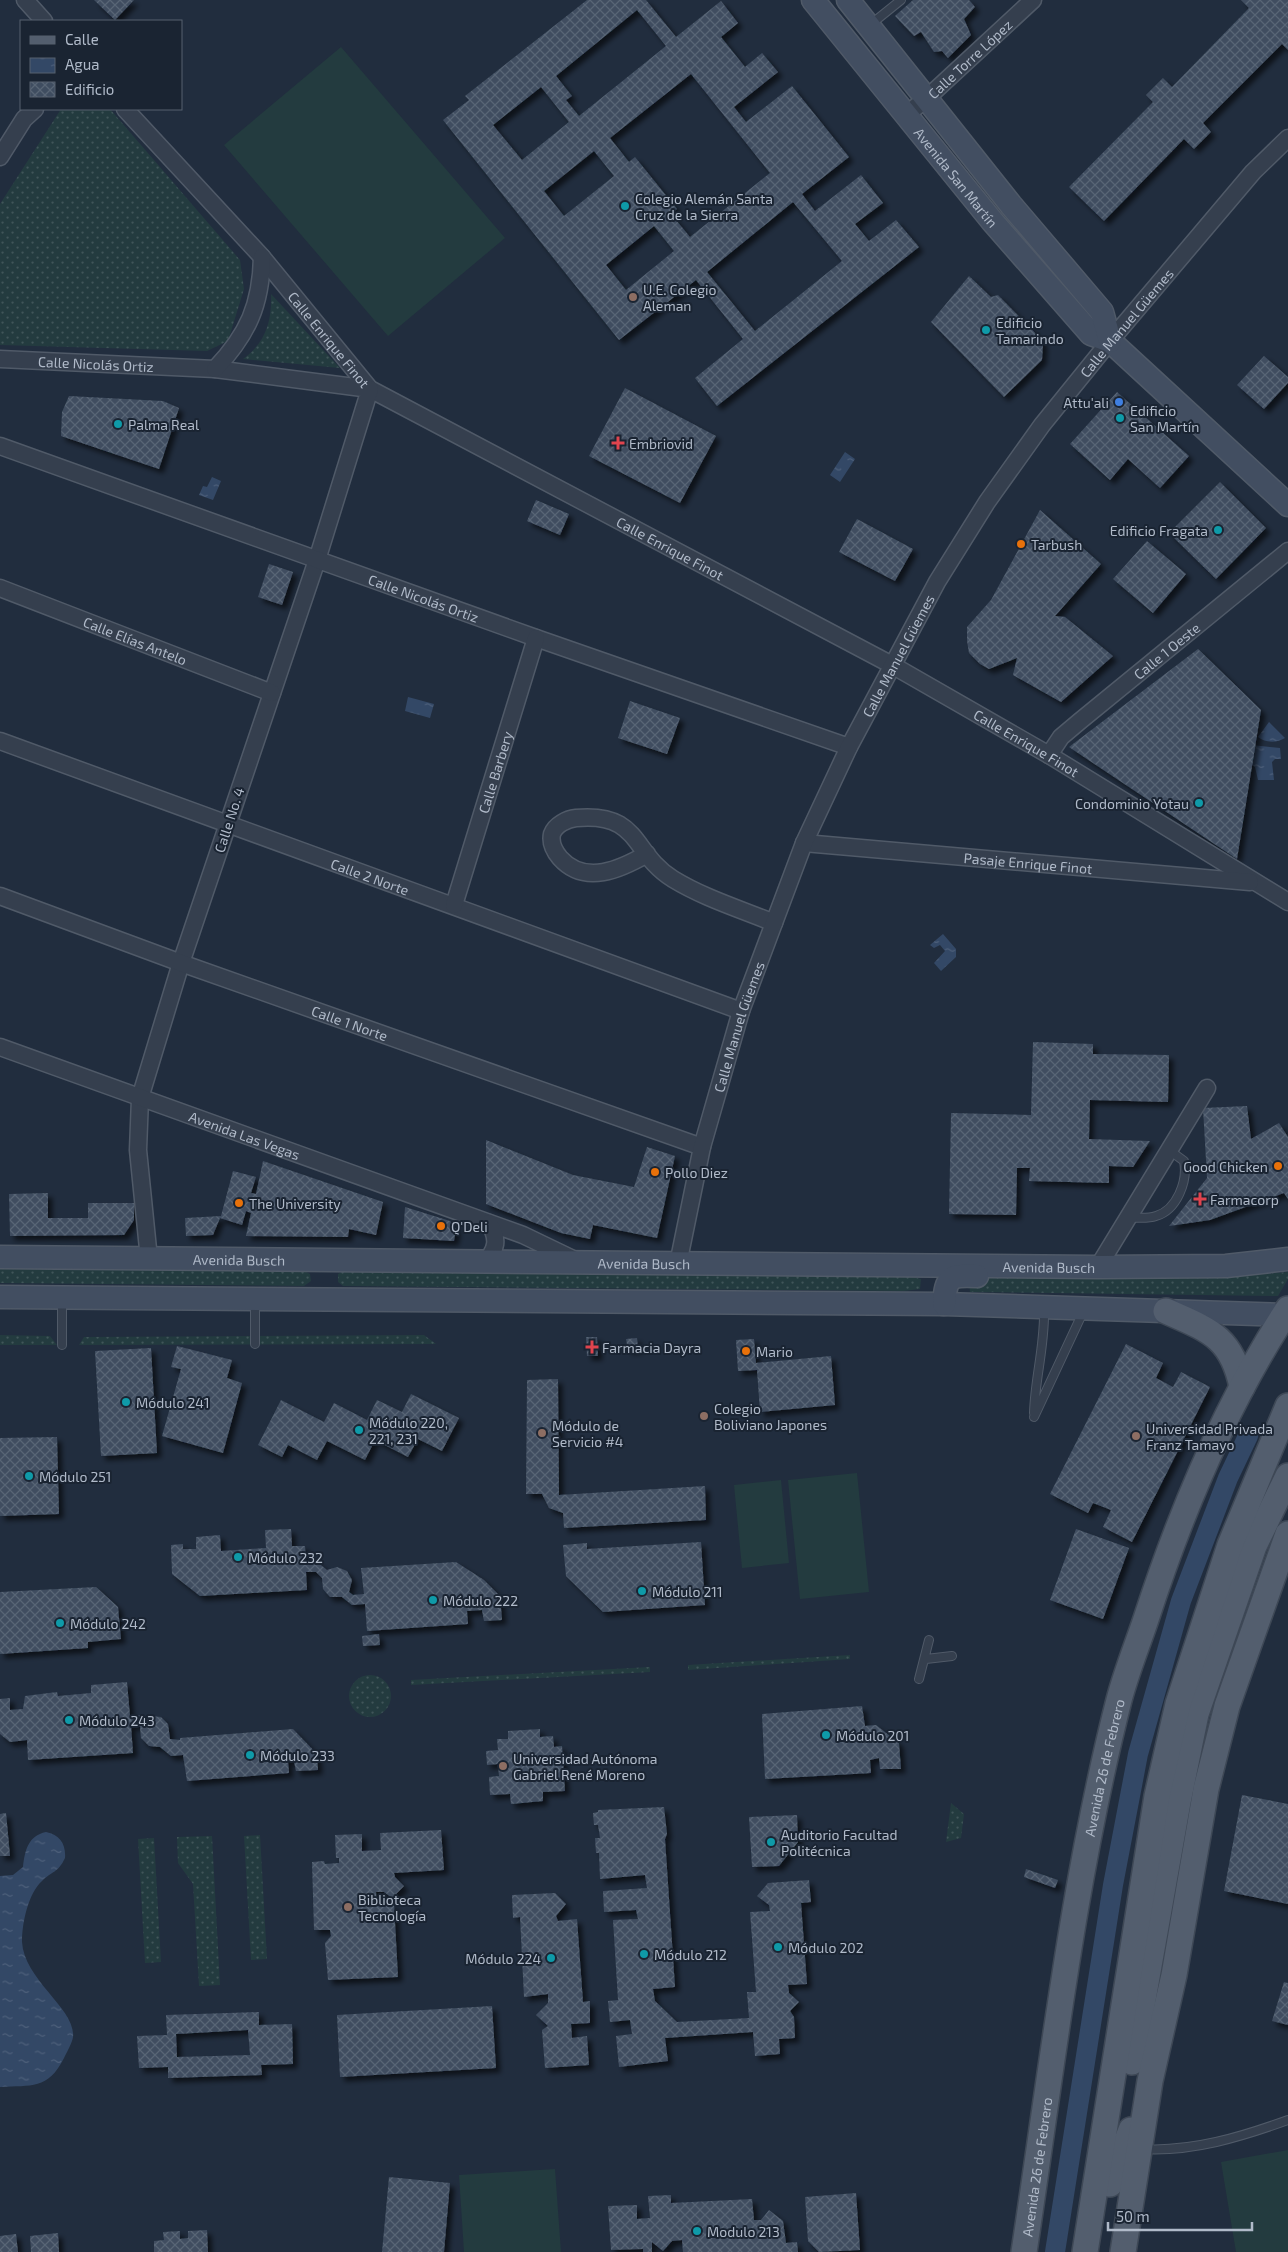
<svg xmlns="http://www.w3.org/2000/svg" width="1288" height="2252" font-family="'Exo 2',sans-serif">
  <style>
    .grass { fill: url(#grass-dots) }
    .pitch { fill: #233b3f }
    .water { fill: url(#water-ripples) }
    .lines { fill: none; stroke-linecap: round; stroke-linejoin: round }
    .canal { stroke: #334866; stroke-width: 20 }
    .building { fill: url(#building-cross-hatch); fill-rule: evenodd; filter: url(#shadow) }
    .lane-casing { stroke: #505a68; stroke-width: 10 }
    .street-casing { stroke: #505a68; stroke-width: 19 }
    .secondary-casing { stroke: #505a68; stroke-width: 25 }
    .primary-casing { stroke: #3e4856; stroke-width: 28 }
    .lane { stroke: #353f4e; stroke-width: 8 }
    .street { stroke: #353f4e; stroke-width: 16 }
    .secondary { stroke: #424e61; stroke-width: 22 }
    .primary { stroke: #535e6e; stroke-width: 25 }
    .culture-dot { fill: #0f9aa8; stroke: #1a2432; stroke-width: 2 }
    .education-dot { fill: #8d6e63; stroke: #1a2432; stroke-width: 2 }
    .shop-dot { fill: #3f7fe0; stroke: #1a2432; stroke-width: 2 }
    .health-dot { fill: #e0444e; stroke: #1a2432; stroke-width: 2 }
    .food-dot { fill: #e8710a; stroke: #1a2432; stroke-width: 2 }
    .labels { text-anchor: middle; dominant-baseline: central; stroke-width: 4; stroke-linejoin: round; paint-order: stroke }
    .street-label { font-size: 14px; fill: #b0bac9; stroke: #1a2432 }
    .poi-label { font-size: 14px; fill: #b0bac9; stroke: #1a2432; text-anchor: start }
  </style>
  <defs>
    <pattern id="grass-dots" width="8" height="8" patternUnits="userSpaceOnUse" patternTransform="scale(1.25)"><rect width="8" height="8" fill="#233b3f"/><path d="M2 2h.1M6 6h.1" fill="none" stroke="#405559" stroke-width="1.8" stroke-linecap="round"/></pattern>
    <pattern id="water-ripples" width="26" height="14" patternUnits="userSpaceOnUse" patternTransform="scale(1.25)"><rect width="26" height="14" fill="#334866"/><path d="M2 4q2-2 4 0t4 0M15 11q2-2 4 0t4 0" fill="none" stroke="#4e607b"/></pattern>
    <pattern id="building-cross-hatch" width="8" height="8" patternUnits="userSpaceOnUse" patternTransform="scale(1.25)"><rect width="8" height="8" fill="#3f4d60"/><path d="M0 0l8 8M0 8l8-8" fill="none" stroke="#586575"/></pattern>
    <filter id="shadow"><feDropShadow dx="4.5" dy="4.5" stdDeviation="2.5" flood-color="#0009"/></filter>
  </defs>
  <rect width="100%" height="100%" fill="#212d3e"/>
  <!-- grass -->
  <path class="grass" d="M61,109H110L240,260L244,289L228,341L207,351L0,345V204Z
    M271,294L340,368L243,359C266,342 272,321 271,294Z
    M0,1268L303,1270L310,1274L311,1281L304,1286L0,1283Z
    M345,1270L904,1275L921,1279L920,1289L904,1291L343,1286L338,1282V1274Z
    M1288,1272V1279L1278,1296L970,1292L969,1282L976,1277H1226Z
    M0,1335L50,1336L57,1345H0Z
    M424,1335L436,1344L79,1345L84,1337Z
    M850,1655V1659L688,1670V1665Z
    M650,1667V1672L411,1685V1680Z
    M349 1696a21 21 0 1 1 42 0a21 21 0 1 1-42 0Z
    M951,1803L964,1814L961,1838L946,1842Z
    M260,1835L267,1959L251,1960L244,1836Z
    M212,1836L220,1985L199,1986L193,1884L178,1863L177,1837Z
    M154,1838L161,1962L145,1963L138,1839Z"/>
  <!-- pitch -->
  <path class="pitch" d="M341,47L505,238L388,336L224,145Z
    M857,1473L869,1592L800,1599L788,1480Z
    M781,1480L789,1563L742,1568L734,1485Z
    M1288,2150V2252H1236L1221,2162Z
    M555,2169L561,2252H464L459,2175Z"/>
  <!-- water -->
  <path class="water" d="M845,452L855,459L840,482L830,475Z
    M212,477L221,481L213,500L199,495L203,486L207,487Z
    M408,697L434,704L430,718L405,711Z
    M1269,722L1285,738C1277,743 1265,743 1258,737Z
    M1252,745L1280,748L1281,759H1275L1272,762L1274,780H1258L1255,767L1247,762Z
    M943,934L956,949V957L941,971L934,963L945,951L940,945L934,948L930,945Z
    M46,1832C60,1835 66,1844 65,1858C58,1873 52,1871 42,1881C28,1894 22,1923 22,1942C24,1980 76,2009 73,2037C72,2043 67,2052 64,2058C48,2090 31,2085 0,2087V1876L13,1875L23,1867C25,1850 28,1836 46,1832Z"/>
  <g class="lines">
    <!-- canal -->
    <path class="canal" d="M1055,2252L1113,1885L1138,1754L1181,1601L1228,1478L1248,1436"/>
  </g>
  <!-- building -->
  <path class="building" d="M94,0H134L115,20Z
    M587,0H646L676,37L721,1L738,23L721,37L745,67L762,53L778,72L734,107L746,122L792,86L849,157L802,194L815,211L861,175L883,203L855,224L869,241L896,220L919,247L717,406L695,378L743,339L696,280L619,340L443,120L469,100L465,96ZM637,10L666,46L579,116L566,100L572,96L556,76ZM691,74L770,173L690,237L671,214L677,209L635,157L629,162L610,138ZM541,87L569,122L522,160L493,125ZM594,151L614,176L564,216L544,191ZM793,202L842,261L755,331L707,272ZM654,226L674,251L626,290L606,265Z
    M913,0H969L975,7L964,19L971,35L948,58L942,51L934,52L921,32L914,36L895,16Z
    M1241,0H1288V50L1282,44L1203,123L1211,132L1194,149L1184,139L1104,221L1069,187L1153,102L1146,95L1163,78L1172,87L1249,8Z
    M969,276L991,297L998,295L1041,339L1043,344L1042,360L1004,397L931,322Z
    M1264,356L1288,377V383L1264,409L1237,385Z
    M625,388L716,436L680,503L589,456Z
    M1117,392L1189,456L1160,488L1128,459L1110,480L1070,444Z
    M69,396L163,401L179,408L159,469L61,436L62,412Z
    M1220,482L1266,528L1216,579L1169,533Z
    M536,500L569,514L560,535L527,521Z
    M1040,510L1101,564L1055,616L1065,617L1113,656L1061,702L1013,675L1017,658L989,669L980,664L969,653L967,641V627L991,600Z
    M857,519L913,549L895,581L839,552Z
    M1147,541L1186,574L1153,613L1113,579Z
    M269,564L293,572L282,605L258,597Z
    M1198,649L1261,710L1237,859L1069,747Z
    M630,701L680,718L667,754L618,738Z
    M1033,1042L1093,1044V1054L1169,1055L1168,1102L1090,1100L1089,1139L1150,1141L1133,1167L1109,1166V1183L1029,1181L1030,1168H1017L1016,1215L949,1214L951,1113L1031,1115Z
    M1247,1106L1251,1139L1279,1123L1288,1137V1199L1284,1193L1210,1220L1169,1226L1207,1178L1203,1108Z
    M486,1140L573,1175L634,1187L647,1147L675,1156L657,1238L593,1225L590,1239L561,1233L486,1204Z
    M263,1161L383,1202L376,1235L349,1229L348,1237L246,1236L251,1213L246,1211L242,1225L220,1218L213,1235L186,1236L185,1218L221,1216L233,1171L256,1177L251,1193L256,1194Z
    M48,1193V1218H88V1203H134V1220L124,1235L10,1236L9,1194Z
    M405,1207L450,1221L456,1229L454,1241L403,1238Z
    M586,1337H597L598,1356H587Z
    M637,1338L638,1349L628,1350L626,1339Z
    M754,1339L756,1363L831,1356L835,1405L760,1412L757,1370L738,1371L736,1340Z
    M1126,1344L1163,1363L1156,1378L1173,1387L1181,1372L1210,1387L1132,1542L1103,1527L1111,1510L1093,1503L1088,1513L1050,1494Z
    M177,1346L232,1360L227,1378L242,1383L223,1453L162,1436L181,1369L171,1367Z
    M151,1348L157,1453L101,1456L95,1351Z
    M558,1379L559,1495L705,1486L706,1520L564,1528L563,1513L549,1508L542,1494H526L527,1380Z
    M411,1394L459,1418L442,1451L418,1439L408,1457L375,1440L365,1460L327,1441L317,1460L288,1445L282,1457L258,1445L281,1400L324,1422L334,1403L367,1420L377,1400L402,1412Z
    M57,1437L59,1514L0,1516V1438Z
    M291,1529L292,1546H305L306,1563L316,1561L327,1570L337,1567L347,1571L352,1580L349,1592L353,1595L364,1594L361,1568L456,1562L484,1580L500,1596L502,1620L484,1621L482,1610L467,1611L468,1624L367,1631L365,1604L352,1605L342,1597H330L323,1589L322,1578L316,1572H306L307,1590L200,1596L172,1574L171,1545L183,1544V1549H196V1537L220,1535L221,1551L266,1548L265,1530Z
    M1076,1529L1129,1548L1103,1619L1050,1600Z
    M701,1542L705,1605L603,1612L566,1576L563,1545L587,1543V1549Z
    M96,1587L118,1607L121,1639L88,1642V1648L0,1654V1592Z
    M379,1634L380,1645L363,1646L362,1636Z
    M127,1682L130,1716L140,1715L146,1719L151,1716L161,1717L168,1724L170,1739L180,1740V1738L293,1729L317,1754L318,1770L296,1771L294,1761H288L289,1773L187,1781L183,1755L171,1756L160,1747L149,1746L141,1738L140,1727L138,1725L131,1726L133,1753L28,1760L27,1740L10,1742L0,1734V1699L10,1698V1710L23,1709L25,1696L57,1692L58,1696L91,1693V1685Z
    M862,1706L865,1726L876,1725L899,1743L901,1769H880L879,1758L870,1760L871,1773L765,1779L762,1714Z
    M540,1729V1737L553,1736L554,1747L562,1746L565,1791L543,1792V1801L511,1804L510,1794L490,1795L489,1777L499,1776L498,1764L487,1765L486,1751L498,1750L497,1739H508V1731Z
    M1242,1795L1288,1804V1904L1224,1891Z
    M664,1807L667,1834L665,1839L675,1987L653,1989L655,2001L677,2022L749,2018L747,1992H756L750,1912L770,1911L769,1905L757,1896L768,1883L809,1880L811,1902L801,1903L807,1984L788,1985L789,1993L799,2002L790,2011L794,2017L795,2038L779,2039L780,2054L755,2056L753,2032L665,2038L668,2061L619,2067L616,2036L632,2034L630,2020L610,2022L608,2001L618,2000L613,1920L638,1919L636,1910L604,1912L603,1891L647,1888L645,1875L600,1879L599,1853H596L595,1838H600L598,1825H594L593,1813L598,1812V1810Z
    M6,1813L10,1856H0V1814Z
    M797,1815L798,1842L779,1866L752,1867L749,1817Z
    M441,1830L444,1870L394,1873L395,1877L404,1886L392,1898L384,1892H376L377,1906L394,1904L398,1977L328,1980L325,1943L331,1936L330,1930H314L312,1862L324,1861L325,1864L339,1863V1858H336L335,1835L362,1834V1851L381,1850L380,1833Z
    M1026,1869L1058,1880L1055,1888L1024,1877Z
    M555,1893L566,1904L556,1916L558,1921L577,1919L583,2002L590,2001V2023L571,2024L572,2038L587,2036L589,2065L545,2068L542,2030L548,2026L536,2015L548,2003V1994L524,1997L520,1917L513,1918L512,1895Z
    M1284,1982L1288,1983V2025L1272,2021Z
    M492,2006L496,2068L340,2077L337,2015Z
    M259,2012V2025L292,2024L293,2064L261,2065L262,2075L168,2078V2067L139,2068L137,2036L167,2035L166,2015ZM248,2030L250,2055L177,2057L176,2034Z
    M389,2177L450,2183L444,2252H382Z
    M856,2193L860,2250L819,2252L808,2241L805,2197Z
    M671,2195V2203L752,2199L754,2220H761L769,2210L783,2221L786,2243L797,2242L798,2252H683L682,2240L672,2241L663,2251L652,2242V2252H643V2249L611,2250L608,2206L637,2205V2219L650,2218L648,2196Z
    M207,2230L208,2252H154V2241L164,2240L163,2232L180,2231V2239L188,2238V2231Z
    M58,2233L59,2252H31L30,2236Z
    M16,2234L18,2252H0V2236Z"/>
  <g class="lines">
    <!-- lane casing -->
    <g class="lane-casing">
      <path id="lane" d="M870,25L901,0
        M1128,1217C1137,1218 1147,1219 1156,1216C1177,1210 1188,1181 1184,1161L1169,1150
        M62,1299V1345
        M255,1344V1300
        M1034,1413C1035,1378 1045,1345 1044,1310
        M1034,1417L1084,1310
        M926,1659L952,1656
        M919,1679L929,1640
        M1142,2149C1192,2152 1241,2137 1288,2120"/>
    </g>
    <!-- street casing -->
    <g class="street-casing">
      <g id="street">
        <path d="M25,0L44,21"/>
        <path id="s1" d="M125,109L262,257L370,389L892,665L1049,755L1288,902"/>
        <path id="s2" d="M906,115L927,98L1033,0"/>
        <path d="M0,157L24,119L35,109"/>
        <path id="s3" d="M0,359L215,369L370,389L317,560L181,963L140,1098L138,1150L149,1259"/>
        <path d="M215,369C248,334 261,305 262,257"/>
        <path id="s4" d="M0,446L536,638L849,747"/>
        <path id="s5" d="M0,588L272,693"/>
        <path id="s6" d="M0,741C246,833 494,920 741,1011"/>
        <path id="s7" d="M1049,755L1061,737L1080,721L1288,551"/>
        <path id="s8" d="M804,843L1250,882"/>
        <path d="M647,854C621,869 585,886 560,858C555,852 550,843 552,834C555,825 567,819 576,818C641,812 631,853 673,879C704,898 740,909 774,923"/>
        <path id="s9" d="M0,896L181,963L702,1147"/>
        <path id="s10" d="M454,905L536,638"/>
        <path id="s11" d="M0,1047L523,1235L577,1261"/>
        <path d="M484,1263C497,1250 499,1239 489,1223"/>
        <path id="s12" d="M678,1264L702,1147L741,1011L804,843L849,747L937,582L987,502L1042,425L1110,341L1253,172L1288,138"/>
        <path d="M1098,1267L1207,1088"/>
      </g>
    </g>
    <!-- secondary casing -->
    <g class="secondary-casing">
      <g id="secondary">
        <path id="s13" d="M813,0L992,221L1091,334L1110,341L1288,505"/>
        <path d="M848,0L1011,205L1102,312L1110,341"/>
        <path id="s14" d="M0,1257L1098,1267L1226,1266L1288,1259"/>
        <path d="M0,1297L944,1304L1288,1315"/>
        <path d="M944,1304C946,1276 950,1275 977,1276"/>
      </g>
    </g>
    <!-- primary casing -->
    <g class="primary-casing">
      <g id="primary">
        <path d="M1166,1311C1209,1330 1232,1337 1242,1387"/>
        <path d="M1132,2062L1178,1802L1196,1714L1254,1546L1288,1476"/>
        <path d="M1110,2184L1131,2130"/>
        <path id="s15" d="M1024,2252C1052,2068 1073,1880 1119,1700C1126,1673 1137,1646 1146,1619C1181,1511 1225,1405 1288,1309"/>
        <path d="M1085,2252L1157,1796L1178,1704L1230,1545L1288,1406"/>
        <path d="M1123,2252L1150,2081L1174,1975L1206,1789L1227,1706L1288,1534"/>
      </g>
    </g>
    <!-- lane -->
    <use href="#lane" class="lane"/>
    <!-- street -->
    <use href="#street" class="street"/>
    <!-- secondary -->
    <use href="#secondary" class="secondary"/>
    <!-- primary -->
    <use href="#primary" class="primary"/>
  </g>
  <!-- markers -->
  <g class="culture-dot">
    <circle cx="625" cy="206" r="5"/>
    <circle cx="986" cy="330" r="5"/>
    <circle cx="1120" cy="418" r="5"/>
    <circle cx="118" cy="424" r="5"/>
    <circle cx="1218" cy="530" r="5"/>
    <circle cx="1199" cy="803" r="5"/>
    <circle cx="126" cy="1402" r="5"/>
    <circle cx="359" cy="1430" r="5"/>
    <circle cx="29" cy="1476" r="5"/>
    <circle cx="238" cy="1557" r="5"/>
    <circle cx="642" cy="1591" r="5"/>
    <circle cx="433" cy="1600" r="5"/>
    <circle cx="60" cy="1623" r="5"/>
    <circle cx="69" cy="1720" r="5"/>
    <circle cx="826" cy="1735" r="5"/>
    <circle cx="250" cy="1755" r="5"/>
    <circle cx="771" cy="1842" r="5"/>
    <circle cx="778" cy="1947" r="5"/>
    <circle cx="644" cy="1954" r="5"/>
    <circle cx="551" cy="1958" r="5"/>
    <circle cx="697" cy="2231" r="5"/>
  </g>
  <g class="education-dot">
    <circle cx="633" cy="297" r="5"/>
    <circle cx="704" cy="1416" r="5"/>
    <circle cx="542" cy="1433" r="5"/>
    <circle cx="1136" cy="1436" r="5"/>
    <circle cx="503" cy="1766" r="5"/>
    <circle cx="348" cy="1907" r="5"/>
  </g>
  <circle class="shop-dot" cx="1119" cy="402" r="5"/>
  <g class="health-dot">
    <path d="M615.5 435.5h5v5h5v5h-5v5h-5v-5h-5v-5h5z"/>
    <path d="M1197.5 1191.5h5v5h5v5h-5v5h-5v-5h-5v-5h5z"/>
    <path d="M589.5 1339.5h5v5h5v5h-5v5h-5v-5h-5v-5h5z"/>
  </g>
  <g class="food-dot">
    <circle cx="1021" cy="544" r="5"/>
    <circle cx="1278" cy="1166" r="5"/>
    <circle cx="655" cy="1172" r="5"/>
    <circle cx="239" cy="1203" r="5"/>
    <circle cx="441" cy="1226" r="5"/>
    <circle cx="746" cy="1351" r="5"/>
  </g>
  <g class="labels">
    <!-- street labels -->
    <g class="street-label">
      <text stroke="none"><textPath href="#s2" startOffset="85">Calle Torre López</textPath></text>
      <text stroke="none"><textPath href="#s13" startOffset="228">Avenida San Martín</textPath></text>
      <text stroke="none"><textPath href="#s12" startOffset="1055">Calle Manuel Güemes</textPath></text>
      <text stroke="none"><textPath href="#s1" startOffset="308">Calle Enrique Finot</textPath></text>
      <text stroke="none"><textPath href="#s3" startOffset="96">Calle Nicolás Ortiz</textPath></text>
      <text stroke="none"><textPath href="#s1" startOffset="712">Calle Enrique Finot</textPath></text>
      <text stroke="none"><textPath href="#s4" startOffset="450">Calle Nicolás Ortiz</textPath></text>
      <text stroke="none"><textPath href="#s5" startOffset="145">Calle Elías Antelo</textPath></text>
      <text stroke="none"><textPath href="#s7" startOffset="158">Calle 1 Oeste</textPath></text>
      <text stroke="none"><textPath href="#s12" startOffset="650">Calle Manuel Güemes</textPath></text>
      <text stroke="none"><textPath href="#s1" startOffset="1118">Calle Enrique Finot</textPath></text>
      <text stroke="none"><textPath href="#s10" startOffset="139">Calle Barbery</textPath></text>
      <text transform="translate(229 820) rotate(-72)">Calle No. 4</text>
      <text stroke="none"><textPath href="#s8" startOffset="225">Pasaje Enrique Finot</textPath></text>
      <text stroke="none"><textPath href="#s6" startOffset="394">Calle 2 Norte</textPath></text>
      <text stroke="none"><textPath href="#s9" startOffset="372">Calle 1 Norte</textPath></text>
      <text stroke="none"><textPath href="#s12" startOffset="245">Calle Manuel Güemes</textPath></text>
      <text stroke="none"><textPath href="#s11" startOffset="260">Avenida Las Vegas</textPath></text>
      <text stroke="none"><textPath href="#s14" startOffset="239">Avenida Busch</textPath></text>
      <text stroke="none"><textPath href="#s14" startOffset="644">Avenida Busch</textPath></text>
      <text stroke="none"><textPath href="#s14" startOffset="1049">Avenida Busch</textPath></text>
      <text stroke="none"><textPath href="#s15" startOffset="491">Avenida 26 de Febrero</textPath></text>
      <text stroke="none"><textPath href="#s15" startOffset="86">Avenida 26 de Febrero</textPath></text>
    </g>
    <!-- poi labels -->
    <g class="poi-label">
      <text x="635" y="198">Colegio Alemán Santa<tspan x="635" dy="16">Cruz de la Sierra</tspan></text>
      <text x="643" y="289">U.E. Colegio<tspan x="643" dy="16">Aleman</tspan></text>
      <text x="996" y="322">Edificio<tspan x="996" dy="16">Tamarindo</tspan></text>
      <text x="1109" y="402" text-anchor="end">Attu'ali</text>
      <text x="1130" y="410">Edificio<tspan x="1130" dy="16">San Martín</tspan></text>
      <text x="128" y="424">Palma Real</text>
      <text x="629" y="443">Embriovid</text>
      <text x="1208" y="530" text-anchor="end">Edificio Fragata</text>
      <text x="1031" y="544">Tarbush</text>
      <text x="1189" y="803" text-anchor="end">Condominio Yotau</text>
      <text x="1268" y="1166" text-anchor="end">Good Chicken</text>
      <text x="665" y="1172">Pollo Diez</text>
      <text x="1210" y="1199">Farmacorp</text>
      <text x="249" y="1203">The University</text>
      <text x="451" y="1226">Q'Deli</text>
      <text x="602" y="1347">Farmacia Dayra</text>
      <text x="756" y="1351">Mario</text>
      <text x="136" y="1402">Módulo 241</text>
      <text x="714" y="1408">Colegio<tspan x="714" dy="16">Boliviano Japones</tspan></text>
      <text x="369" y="1422">Módulo 220,<tspan x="369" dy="16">221, 231</tspan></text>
      <text x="552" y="1425">Módulo de<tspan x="552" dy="16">Servicio #4</tspan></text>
      <text x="1146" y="1428">Universidad Privada<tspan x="1146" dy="16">Franz Tamayo</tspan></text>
      <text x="39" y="1476">Módulo 251</text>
      <text x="248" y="1557">Módulo 232</text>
      <text x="652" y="1591">Módulo 211</text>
      <text x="443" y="1600">Módulo 222</text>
      <text x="70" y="1623">Módulo 242</text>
      <text x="79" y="1720">Módulo 243</text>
      <text x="836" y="1735">Módulo 201</text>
      <text x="260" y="1755">Módulo 233</text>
      <text x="513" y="1758">Universidad Autónoma<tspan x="513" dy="16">Gabriel René Moreno</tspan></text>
      <text x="781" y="1834">Auditorio Facultad<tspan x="781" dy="16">Politécnica</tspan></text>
      <text x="358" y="1899">Biblioteca<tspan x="358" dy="16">Tecnología</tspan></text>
      <text x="788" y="1947">Módulo 202</text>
      <text x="654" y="1954">Módulo 212</text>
      <text x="541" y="1958" text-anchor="end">Módulo 224</text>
      <text x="707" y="2231">Modulo 213</text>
    </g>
  </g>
  <!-- legend -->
  <rect x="20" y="20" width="162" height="90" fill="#1a2432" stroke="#56606e"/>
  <rect x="30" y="36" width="25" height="8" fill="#535e6e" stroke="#56606e"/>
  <text x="65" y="45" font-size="15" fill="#b0bac9">Calle</text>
  <rect x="30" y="58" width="25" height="15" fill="url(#water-ripples)" stroke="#56606e"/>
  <text x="65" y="70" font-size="15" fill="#b0bac9">Agua</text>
  <rect x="30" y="82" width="25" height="15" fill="url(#building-cross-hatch)" stroke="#56606e"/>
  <text x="65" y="95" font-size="15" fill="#b0bac9">Edificio</text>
  <!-- scale -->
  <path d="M1108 2222v8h144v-8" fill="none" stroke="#b0bac9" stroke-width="2.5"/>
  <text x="1116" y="2222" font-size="15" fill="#b0bac9" stroke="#1a2432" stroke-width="4" paint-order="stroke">50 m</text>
</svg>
